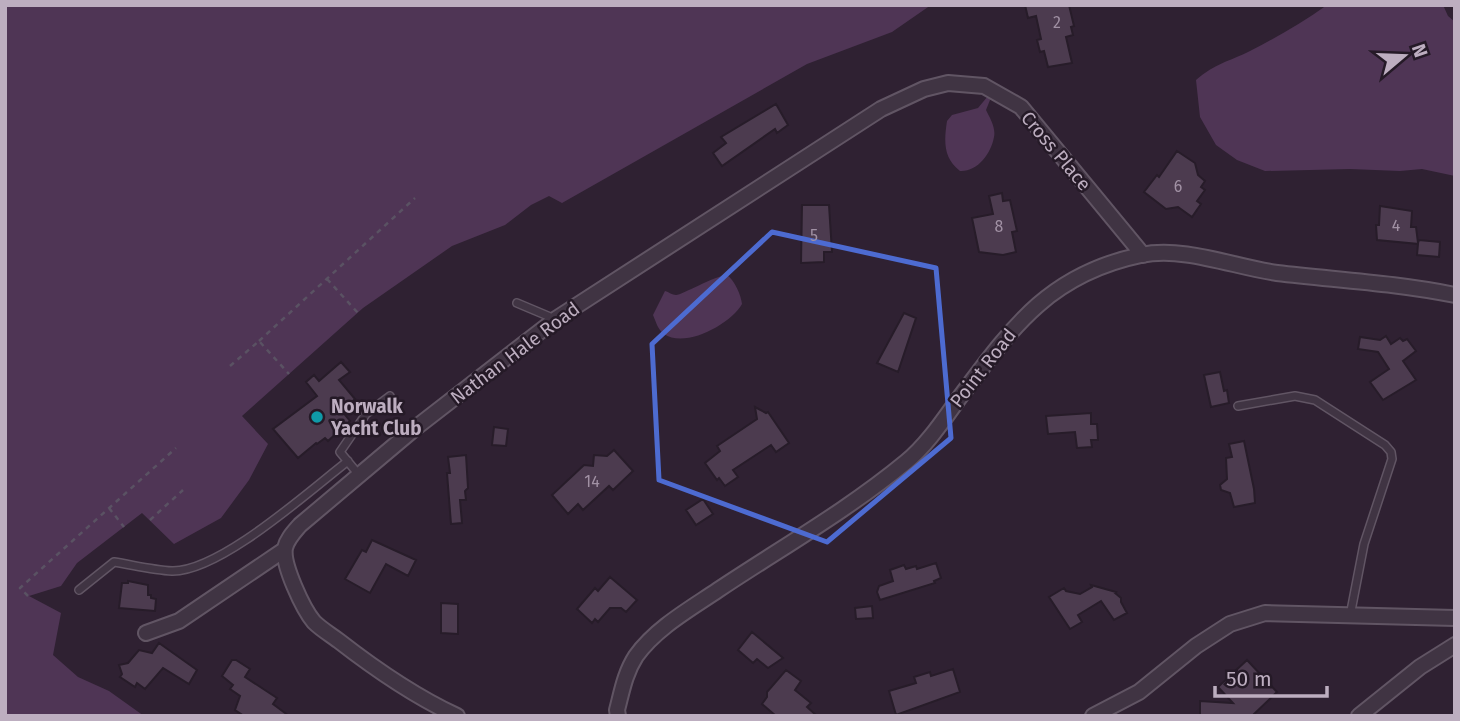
<svg xmlns="http://www.w3.org/2000/svg" width="1460" height="721" font-family="'Fira Sans',sans-serif">
  <style>
    .water { fill: #4f3555 }
    .building { fill: #4c3b4f; stroke: #271c29; stroke-width: 2 }
    .lines { fill: none; stroke-linecap: round; stroke-linejoin: round }
    .service-casing { stroke: #615564; stroke-width: 10 }
    .minor-casing { stroke: #615564; stroke-width: 18 }
    .path { stroke: #5a5263; stroke-width: 2.5; stroke-dasharray: 5 5; stroke-linecap: butt }
    .service { stroke: #403443; stroke-width: 7 }
    .minor { stroke: #403443; stroke-width: 14 }
    .marked { fill: none; stroke: #4d6bd1; stroke-width: 5; stroke-linejoin: round }
    .culture-dot { fill: #0f9aa8; stroke: #251a27; stroke-width: 2.5 }
    .labels { text-anchor: middle; dominant-baseline: central; stroke-width: 5; stroke-linejoin: round; paint-order: stroke }
    .number-label { font-size: 16px; fill: #a191a4 }
    .street-label { font-size: 19px; fill: #bdaec0; stroke: #251a27 }
    .poi-label { font-size: 19px; font-weight: bold; fill: #bdaec0; stroke: #251a27; text-anchor: start }
  </style>
  <rect width="100%" height="100%" fill="#2f2132"/>
  <!-- water -->
  <path class="water" d="M5,5H931L892,32L807,64L562,203L549,196L531,205L505,225L452,246L363,308L242,416L268,444L249,480L221,518L174,544L142,513L77,563L61,586L29,596L61,613L53,655L78,677L109,691L144,716H5Z
    M1327,5H1443L1448,16L1455,22V176L1422,169L1400,171L1350,169L1265,171L1237,160L1216,145L1200,117L1196,80C1216,63 1228,62 1250,51C1277,37 1302,23 1327,5Z
    M988,96L990,100L986,110C990,118 996,128 994,137C991,154 977,172 960,171C943,158 944,141 947,121L952,115L978,108Z
    M727,275C735,281 741,295 742,304C731,324 685,349 664,334C658,330 656,322 653,315L665,291C669,292 672,295 676,295C680,296 714,276 727,275Z"/>
  <!-- building -->
  <path class="building" d="M1025,5H1069L1074,26L1071,27L1073,35L1066,37L1072,63L1048,67L1044,51L1040,52L1037,40L1041,39L1036,16L1028,18Z
    M776,104L788,125L777,133L775,129L722,166L713,153L726,143L721,137Z
    M1177,151L1195,163L1198,175L1205,181L1201,187L1205,190L1197,201L1201,204L1192,217L1178,207L1166,209L1144,192L1157,175L1159,177Z
    M1002,193L1003,201L1010,200L1017,231L1012,232L1016,252L1003,255L979,252L972,218L993,214L989,196Z
    M802,205H829L832,252H824V262L801,263Z
    M1380,206L1412,211L1411,227H1416L1418,243L1419,240L1440,242L1439,257L1417,255L1418,244L1377,240L1376,225H1379Z
    M904,313L916,318L898,372L877,363Z
    M1386,336L1391,344L1400,338L1403,341L1407,339L1416,351L1403,361L1416,380L1383,400L1370,382L1389,369L1378,352L1358,349L1360,337L1380,340Z
    M341,362L350,372L339,380L355,399L342,411L350,421L328,441L325,438L317,444L316,443L298,458L273,429L317,396L306,382L314,375L319,381Z
    M1220,372L1224,391L1227,390L1229,403L1211,407L1204,375Z
    M755,407L766,413L768,412L789,443L776,452L771,445L733,470L738,477L725,486L719,478L717,480L705,463L720,451L717,446L757,419Z
    M1091,413V424H1097L1098,440H1091L1092,447L1077,448L1075,432L1048,434L1046,416Z
    M494,427L508,429L506,446L492,445Z
    M1244,441L1254,489L1255,503L1234,507L1230,493L1221,490L1220,485L1227,479L1226,458L1232,457L1229,444Z
    M614,450L633,471L613,490L609,486L583,510L578,504L568,514L552,495L584,465L593,466L594,455L607,456Z
    M466,455L468,488L465,491L466,500H460L462,523L451,524L447,473H450L448,457Z
    M703,499L713,514L696,525L686,510Z
    M372,540L416,560L408,576L386,564L370,593L345,579L362,550L366,552Z
    M936,563L941,578L934,581L935,583L880,600L877,592L879,586L893,581L890,570L904,565L906,569L916,566L917,569Z
    M610,577L637,600L626,612L621,608H610L598,622L595,619L592,623L577,609L595,588L598,591Z
    M128,581L148,585V595H151V598L156,599L155,611L119,608L122,583H128Z
    M1091,585L1116,592L1115,593L1121,598V602L1127,613L1114,620L1101,601L1078,615L1082,622L1070,629L1049,597L1064,588L1066,591L1080,594L1092,587Z
    M441,603L458,604V634L441,633Z
    M872,606L873,618L856,619L855,608Z
    M752,632L783,658L768,668L757,659L753,663L738,650Z
    M159,643L197,670L189,684L163,668L145,689L137,683L135,687L120,677L122,674L119,665L128,663L139,650L152,653Z
    M232,660H236L250,669L245,677L277,698L273,704L289,716H244L235,710L240,696L230,689L233,685L222,676Z
    M1247,660L1277,692L1252,716H1200V701L1233,703L1218,687Z
    M953,669L960,692L896,715L889,691L916,683L914,677L930,672L931,676Z
    M786,670L801,681L795,690L811,703L807,707L817,716H776L762,704L767,697V692Z"/>
  <g class="lines">
    <!-- service casing -->
    <g class="service-casing">
      <path id="service" d="M517,303L555,319
        M1238,406L1295,396L1315,400L1385,445L1391,452L1392,459L1364,544L1350,616
        M359,475L340,452L366,414L390,396
        M79,590L114,562C133,565 153,570 172,571C220,572 309,491 348,461"/>
    </g>
    <!-- minor casing -->
    <g class="minor-casing">
      <path id="minor" d="M146,633L179,621L284,550
        M457,716C416,697 375,669 339,641C331,635 321,629 314,622C303,609 282,564 285,548C287,539 294,532 300,525L414,429L556,319L881,109L924,89L948,83L984,86L1021,107L1143,255
        M618,716L617,710C622,691 625,673 636,656C656,628 690,609 718,590C781,548 848,510 906,462C927,445 944,419 960,397C1013,326 1050,274 1141,255C1184,246 1234,267 1277,273C1336,280 1396,283 1455,295
        M1093,716L1139,692L1196,646L1230,624L1265,613L1455,618
        M1359,716L1420,667L1455,645"/>
    </g>
    <!-- path -->
    <path class="path" d="M327,279L358,313
      M259,341L415,198
      M230,366L259,341L289,374
      M109,508L124,527
      M150,520L183,490
      M28,596L20,588L176,448"/>
    <!-- service -->
    <use href="#service" class="service"/>
    <!-- minor -->
    <use href="#minor" class="minor"/>
  </g>
  <!-- marked area -->
  <path class="marked" d="M772,232L936,268L951,438L827,542L659,480L652,344Z"/>
  <!-- markers -->
  <circle class="culture-dot" cx="317" cy="417" r="7"/>
  <g class="labels">
    <!-- number labels -->
    <g class="number-label">
      <text x="1057" y="22">2</text>
      <text x="1178" y="186">6</text>
      <text x="1396" y="225">4</text>
      <text x="999" y="226">8</text>
      <text x="814" y="235">5</text>
      <text x="592" y="481">14</text>
    </g>
    <!-- street labels -->
    <g class="street-label">
      <text transform="translate(1056 151) rotate(50)">Cross Place</text>
      <text transform="translate(515 353) rotate(-37)">Nathan Hale Road</text>
      <text transform="translate(983 368) rotate(-52)">Point Road</text>
    </g>
    <!-- poi labels -->
    <g class="poi-label">
      <text x="331" y="406">Norwalk<tspan x="331" dy="22">Yacht Club</tspan></text>
    </g>
  </g>
  <!-- border -->
  <rect width="1460" height="721" fill="none" stroke="#bdaec0" stroke-width="14"/>
  <!-- north arrow -->
  <g transform="translate(1404 56) rotate(71)" stroke="#251a27" stroke-width="5" paint-order="stroke">
  <path d="M0-5L12 26L0 18L-12 26Z" fill="#bdaec0"/>
  <text y="-10" font-size="19" font-weight="bold" text-anchor="middle" fill="#bdaec0">N</text>
  </g>
  <!-- scale -->
  <path d="M1215 686v10h112v-10" fill="none" stroke="#bdaec0" stroke-width="3.5"/>
  <text x="1226" y="686" font-size="21" fill="#bdaec0" stroke="#251a27" stroke-width="5" paint-order="stroke">50 m</text>
</svg>
